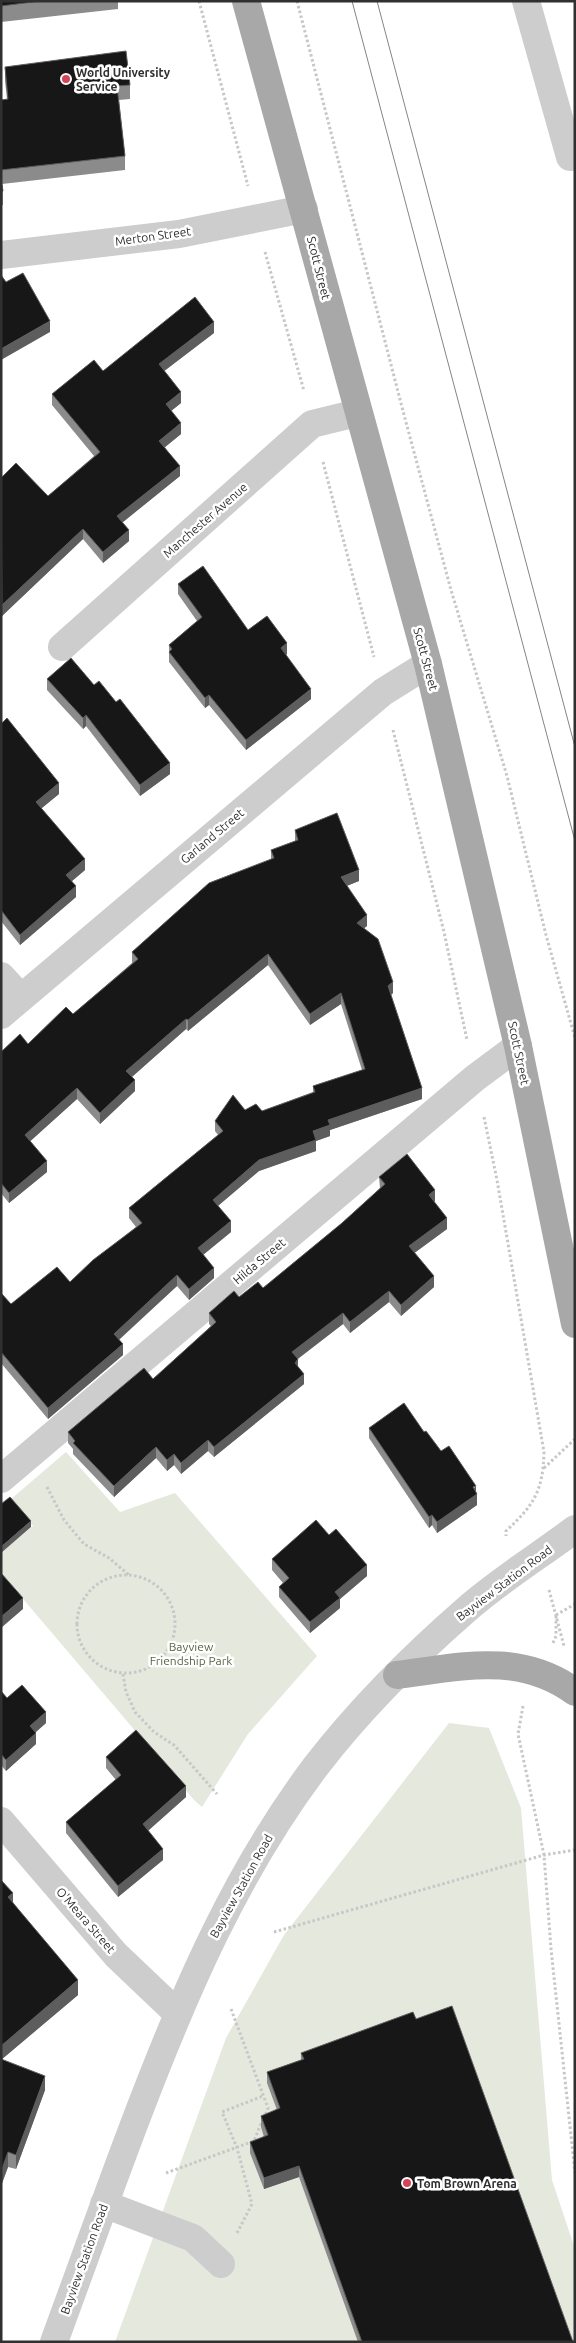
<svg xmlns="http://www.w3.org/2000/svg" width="576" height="2343" font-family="Ubuntu,sans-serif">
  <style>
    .green { fill: #e4e8dd }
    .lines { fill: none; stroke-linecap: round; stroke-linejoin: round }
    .path { stroke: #c7c7c7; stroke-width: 3; stroke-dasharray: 2.5 2.5; stroke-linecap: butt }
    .minor { stroke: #cdcdcd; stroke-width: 28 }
    .major { stroke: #a8a8a8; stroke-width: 28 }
    .tram { stroke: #858585; stroke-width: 1 }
    .wall { fill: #8b8b8b }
    .shaded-wall { fill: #5d5d5d }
    .building { fill: #171717; stroke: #5d5d5d }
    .poi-dot { fill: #d34658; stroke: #fff; stroke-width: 2 }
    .labels { text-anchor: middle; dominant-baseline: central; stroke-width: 5; stroke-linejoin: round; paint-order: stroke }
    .poi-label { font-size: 12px; font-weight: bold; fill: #303030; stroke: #fff; text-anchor: start }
    .street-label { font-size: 12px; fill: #303030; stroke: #fff }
    .park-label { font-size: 12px; fill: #556742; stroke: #fff }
  </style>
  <rect width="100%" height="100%" fill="#fff"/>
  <!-- green -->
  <path class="green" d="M66,1452L120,1512L175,1493L317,1656L248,1734L202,1807L194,1800L1,1573V1552L33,1526L11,1499Z
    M449,1723L489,1728L521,1808L552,2180L575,2249V2342H115L226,2038L284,1935Z"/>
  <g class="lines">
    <!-- path -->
    <path class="path" d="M199,1L248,186
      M297,1L403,411L451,590L507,776L546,935L575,1038
      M265,252L304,391
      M323,462L374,657
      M393,730L444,932L467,1040
      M484,1117L497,1180L544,1452C543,1491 534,1505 506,1531V1536
      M544,1468L575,1439
      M47,1487L64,1520L84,1544L109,1558L129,1575
      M77 1624a49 49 0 1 1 98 0a49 49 0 1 1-98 0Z
      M549,1590L564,1646
      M556,1615L575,1604
      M553,1643L556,1636V1615
      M123,1674L126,1692L135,1712L154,1732L174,1745L217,1794
      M523,1706L518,1734L544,1855L551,1949L575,2173
      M274,1932L544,1855L575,1850
      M231,2009L268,2108L265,2116
      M166,2173L254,2141L262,2121
      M237,2233L252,2204L237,2148L222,2112L263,2096"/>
    <!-- minor -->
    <path class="minor" d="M526,1L570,157L575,156
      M1,255L179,234L304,209
      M62,647L312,424L357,413
      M1,976L21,998
      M1,1015L383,692L428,664
      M1,1479L475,1078L518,1046
      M1,1821L116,1955L177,2013
      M104,2204L193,2238L221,2264
      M54,2342C82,2266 109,2190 138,2114C185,1991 236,1872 316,1766C360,1709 413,1656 467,1609C500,1580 539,1556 575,1529"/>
    <!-- major -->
    <path class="major" d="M246,1L428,664L518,1046L575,1324
      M397,1675C460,1667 519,1651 575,1692"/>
    <!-- tram -->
    <path class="tram" d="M352,1L575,841
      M377,1L575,747"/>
  </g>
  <!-- wall -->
  <path class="wall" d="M1,1H118V9L1,22Z
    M5,67L130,85V99L119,100L125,156V170L2,184L3,191V205H1V100L7,99L5,81Z
    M214,333L164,371L181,403L171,411L181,434L165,447L180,476L122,522L129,541L103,563L83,539L2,616L1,478L48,496L94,456L52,405V394L103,371Z
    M178,584L248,630L287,654L286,655L311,699L246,750L209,705L205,708L169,662V645L197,621L178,594Z
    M47,679L170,774L140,796L86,726L83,729L47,690Z
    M1,724L59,794L41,808L85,870L72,881L76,897L20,945L1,921Z
    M295,830L359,881L347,886L367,926L364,928L393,993L391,995L422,1099L330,1130V1136L316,1141V1151L259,1171L218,1206L231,1232L203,1255L214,1278L189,1300L177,1286L119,1340L123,1355L48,1419L1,1363V1293L11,1304L70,1282L136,1227L129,1218V1208L218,1135L215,1131V1121L245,1110L262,1111L313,1092V1086L362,1070L341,1004L310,1025L268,965L188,1031L186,1029L132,1077L135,1091L100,1124L77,1099L30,1141L47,1172L9,1203L1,1193V1052L28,1044L73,1014L132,963V952L271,860V850L295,841Z
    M379,1177L435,1201H434L447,1229L414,1253L434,1287L401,1316L389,1302L350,1333L343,1324L298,1359V1367L304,1384L214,1457L208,1451L181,1474L174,1465L167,1471L156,1458L114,1497L73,1454V1449L68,1443V1432L153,1379L211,1326L209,1324V1313L239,1297L263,1288L342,1223L380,1188Z
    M369,1428L424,1432L476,1491L477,1505L437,1533L432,1525L429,1528L369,1438Z
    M329,1535L367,1576L340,1599V1608L310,1633L279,1597V1587L283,1583L272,1570V1559Z
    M1,1691L7,1698L46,1723L36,1732V1744L6,1771L1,1765Z
    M106,1757L186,1797L148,1831L163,1860L118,1897L66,1833V1822L116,1780L106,1768Z
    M1,1880L13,1902L78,1995L2,2059L45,2090L16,2169L8,2167L1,2186Z
    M416,2019L573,2342H358L299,2177L264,2189L250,2153V2142L264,2137L261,2127V2116L277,2110L267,2083V2072L301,2060V2053Z"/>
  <!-- shaded-wall -->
  <path class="shaded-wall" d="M50,321V332L1,360V349Z
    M214,322V333L159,375V364Z
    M181,392V403L166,415V404Z
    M181,423V434L159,452V441Z
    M180,466V476L117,527V516Z
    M83,529V539L2,616V605Z
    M129,530V541L103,563V552Z
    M287,643V654L281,658V648Z
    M311,689V699L246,750V740Z
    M209,695V705L205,708V698Z
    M86,715V726L83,729V718Z
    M170,763V774L140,796V785Z
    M59,783V794L36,813V802Z
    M85,859V870L66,886V875Z
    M359,870V881L341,888V877Z
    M76,886V897L20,945V935Z
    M367,915V926L357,934V923Z
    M268,954V965L188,1031V1020Z
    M393,982V993L388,997V986Z
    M341,993V1004L310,1025V1014Z
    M186,1019V1029L126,1082V1071Z
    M135,1080V1091L100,1124V1113Z
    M77,1088V1099L25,1146V1135Z
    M422,1088V1099L330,1130V1136L316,1141V1151L259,1171L213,1210V1200L259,1160L313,1131L328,1120Z
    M47,1161V1172L9,1203V1193Z
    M435,1190V1201L429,1206V1195Z
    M447,1218V1229L409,1257V1246Z
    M231,1221V1232L198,1259V1248Z
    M214,1268V1278L189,1300V1289Z
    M177,1275V1286L114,1344V1334Z
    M434,1276V1287L401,1316V1305Z
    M389,1291V1302L350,1333V1322Z
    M343,1313V1324L292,1363V1352Z
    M123,1344V1355L48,1419V1408Z
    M298,1359V1370L295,1363Z
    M304,1374V1384L214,1457V1447Z
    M208,1440V1451L181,1474V1463Z
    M156,1447V1458L114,1497V1486Z
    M174,1454V1465L167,1471V1460Z
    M476,1486V1495L477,1494V1505L437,1533V1522Z
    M432,1515V1525L429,1528V1517Z
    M31,1521V1527L1,1553V1547Z
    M367,1565V1576L340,1599V1608L310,1633V1622L335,1592Z
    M23,1598V1609L1,1628V1617Z
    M46,1712V1723L30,1737V1726Z
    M36,1733V1744L6,1771V1760Z
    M186,1786V1797L143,1835V1824Z
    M163,1849V1860L118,1897V1886Z
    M13,1893V1907L8,1897Z
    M78,1980V1995L1,2060V2046Z
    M45,2076V2090L16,2169V2155Z
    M8,2152V2167L1,2186V2172Z
    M299,2166V2177L264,2189V2178Z"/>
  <!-- building -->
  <path class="building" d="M1,1H41L1,6Z
    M126,51L130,85L117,86L125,156L1,170V100L8,99L5,67Z
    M1,179L3,191L1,192Z
    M23,273L50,321L1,349V275L6,282Z
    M195,297L214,322L159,364L181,392L166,404L181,423L159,441L180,466L117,516L129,530L103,552L83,529L2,605L1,478L16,463L48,496L100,452L52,394L94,360L103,371Z
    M203,566L248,630L267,616L287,643L281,648L311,689L246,740L209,695L205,698L169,652L172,649L169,645L202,617L178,584Z
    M71,658L94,685L99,681L116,702L120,699L170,763L140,785L86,715L83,718L47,679Z
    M7,718L59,783L36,802L85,859L66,875L76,886L20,935L1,910V724Z
    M337,813L359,870L341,877L367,915L357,923L378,939L393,982L388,986L422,1088L328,1120L330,1125L313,1131L316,1140L259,1160L213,1200L231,1221L198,1248L214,1268L189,1289L177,1275L114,1334L123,1344L48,1408L1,1352V1293L11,1304L57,1267L70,1282L93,1260L142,1223L129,1208L223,1131L215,1121L233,1095L245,1110L256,1104L262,1111L315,1092L313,1086L365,1069L341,993L310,1014L268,954L188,1020L186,1019L126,1071L135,1080L100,1113L77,1088L25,1135L47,1161L9,1193L1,1183V1052L20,1034L28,1044L66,1007L73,1014L138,959L132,952L209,883L274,858L271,850L298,840L295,830Z
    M407,1154L435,1190L429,1195L447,1218L409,1246L434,1276L401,1305L389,1291L350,1322L343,1313L292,1352L298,1359L295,1363L304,1374L214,1447L208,1440L181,1463L174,1454L167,1460L156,1447L114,1486L73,1443L75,1441L68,1432L144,1368L153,1379L216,1322L209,1313L234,1291L239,1297L258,1282L263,1288L342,1223L385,1184L379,1177Z
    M404,1403L424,1432L426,1431L441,1451L449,1446L476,1486L473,1487L477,1494L437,1522L432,1515L429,1517L369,1428Z
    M10,1497L31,1521L1,1547V1504Z
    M316,1520L329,1535L336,1529L367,1565L335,1592L340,1598L310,1622L279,1587L289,1578L272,1559Z
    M1,1573L23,1598L1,1617Z
    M22,1685L46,1712L30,1726L36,1733L6,1760L1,1754V1691L7,1698Z
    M136,1730L186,1786L143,1824L163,1849L118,1886L66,1822L121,1775L106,1757Z
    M1,1880L13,1893L8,1897L78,1980L1,2046Z
    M452,2006L573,2342H362L299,2166L264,2178L250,2142L268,2135L261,2116L280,2108L267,2072L304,2059L301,2053L413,2012L416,2019Z
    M1,2059L45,2076L16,2155L8,2152L1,2172Z"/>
  <!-- markers -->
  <g class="poi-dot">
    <circle cx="66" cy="79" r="5"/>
    <circle cx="407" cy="2183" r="5"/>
  </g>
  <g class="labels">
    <!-- poi labels -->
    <g class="poi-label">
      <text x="76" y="72">World University<tspan x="76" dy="14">Service</tspan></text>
      <text x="417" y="2183">Tom Brown Arena</text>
    </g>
    <!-- street labels -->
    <g class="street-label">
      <text transform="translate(153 236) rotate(-8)">Merton Street</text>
      <text transform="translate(319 268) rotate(76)">Scott Street</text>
      <text transform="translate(205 520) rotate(-41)">Manchester Avenue</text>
      <text transform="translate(426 659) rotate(75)">Scott Street</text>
      <text transform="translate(212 836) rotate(-40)">Garland Street</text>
      <text transform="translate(519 1053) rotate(78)">Scott Street</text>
      <text transform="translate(259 1261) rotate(-40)">Hilda Street</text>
      <text transform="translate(504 1583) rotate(-37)">Bayview Station Road</text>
      <text transform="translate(241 1886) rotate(-61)">Bayview Station Road</text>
      <text transform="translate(86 1920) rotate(49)">O'Meara Street</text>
      <text transform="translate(84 2259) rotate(-70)">Bayview Station Road</text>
    </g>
    <!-- park labels -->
    <g class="park-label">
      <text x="191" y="1646">Bayview<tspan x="191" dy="14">Friendship Park</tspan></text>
    </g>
  </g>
  <!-- border -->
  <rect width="576" height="2343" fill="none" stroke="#303030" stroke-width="5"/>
</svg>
